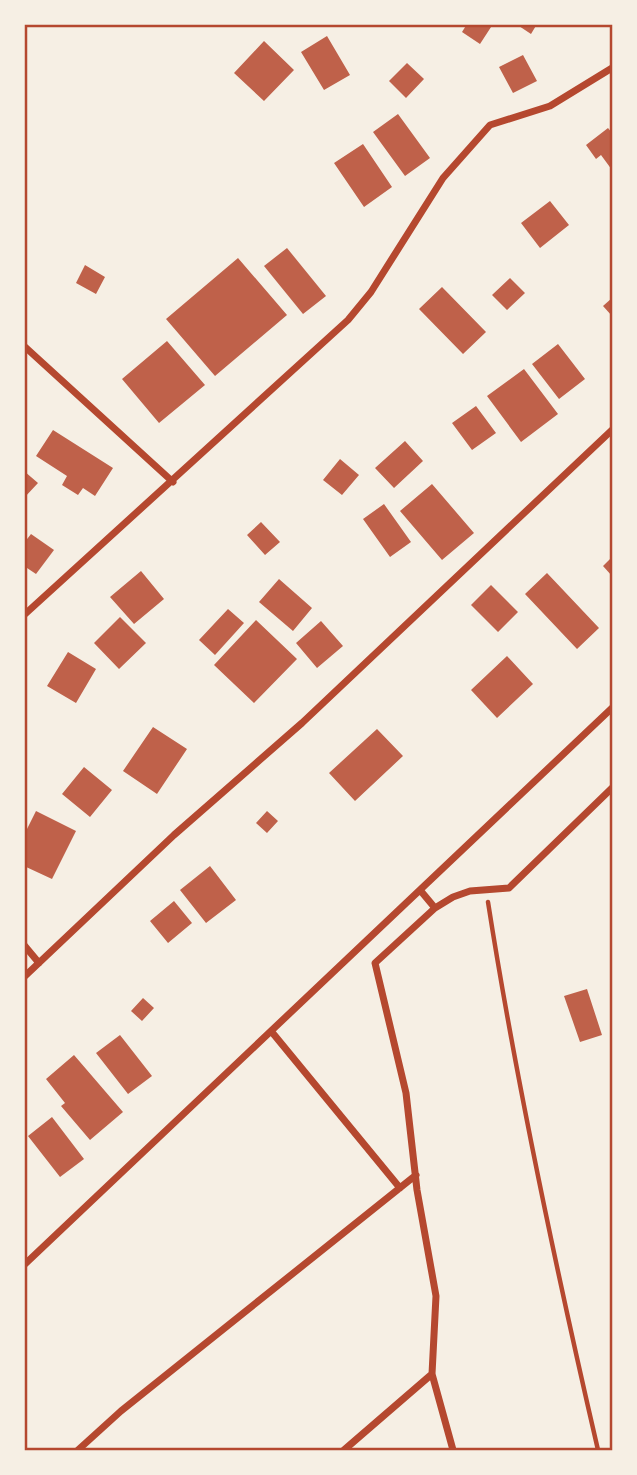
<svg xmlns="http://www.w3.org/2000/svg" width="637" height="1475" font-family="'Public Sans',sans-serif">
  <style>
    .building { fill: #bf614a }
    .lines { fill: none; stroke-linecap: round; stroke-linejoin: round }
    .path { stroke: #b5482f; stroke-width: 4.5 }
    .minor { stroke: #b5482f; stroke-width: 7 }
    .neatline { fill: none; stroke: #b5482f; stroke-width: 2.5 }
  </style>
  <rect width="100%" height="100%" fill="#f6efe4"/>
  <!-- building -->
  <path class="building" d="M467,24H493L480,44L462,32Z
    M516,24H537L531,34Z
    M327,36L350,75L324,90L301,52Z
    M264,41L294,70L264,101L234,73Z
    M523,55L537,81L513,93L499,67Z
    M407,63L424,79L406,98L389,81Z
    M398,114L430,158L405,176L373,132Z
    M608,128L612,133V170L601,155L596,159L586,145Z
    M363,144L392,187L364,207L334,163Z
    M550,201L569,225L540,248L521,223Z
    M287,248L326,296L303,314L264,266Z
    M238,258L287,315L215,376L166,319Z
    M85,265L105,277L96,294L76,283Z
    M510,278L525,293L507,310L492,295Z
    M442,287L486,332L463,354L419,309Z
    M612,298V316L603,306Z
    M167,341L205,385L159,423L122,379Z
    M558,344L585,379L559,399L532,364Z
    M524,369L558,414L521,442L487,396Z
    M476,406L496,433L472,450L452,423Z
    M53,430L113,468L95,496L83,488L78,495L62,485L67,476L36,456Z
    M405,441L423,461L394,488L375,468Z
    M340,459L359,475L342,495L323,480Z
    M24,471L38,483L24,498Z
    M432,484L474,533L442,560L400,511Z
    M384,504L411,542L390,557L363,519Z
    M261,522L280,542L265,555L247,535Z
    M31,534L54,550L36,574L24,566V543Z
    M612,557V576L603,566Z
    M141,571L164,599L134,624L110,597Z
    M547,573L599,628L577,649L525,594Z
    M279,579L312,608L293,631L259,602Z
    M491,585L518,612L498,632L471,605Z
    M228,609L244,623L215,655L199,640Z
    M120,617L146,643L119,669L94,643Z
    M256,620L297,659L254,703L214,665Z
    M321,621L343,646L317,668L296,643Z
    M68,652L96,669L76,703L47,686Z
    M507,656L533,684L497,718L471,690Z
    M153,727L187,749L157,794L123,771Z
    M377,729L403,756L355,801L329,773Z
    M84,767L112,790L90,817L62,794Z
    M36,811L76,831L52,879L24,866V835Z
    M267,811L278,821L267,833L256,823Z
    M210,866L236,900L206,923L180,890Z
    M174,901L192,923L168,943L150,921Z
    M587,989L602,1035L580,1042L564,996Z
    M143,998L154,1008L142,1021L131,1011Z
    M120,1035L152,1076L128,1094L96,1053Z
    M74,1055L123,1112L90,1140L61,1106L65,1103L46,1079Z
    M52,1117L84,1159L60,1177L28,1136Z"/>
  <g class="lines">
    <!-- path -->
    <path class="path" d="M488,902C517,1087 556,1269 598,1450"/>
    <!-- minor -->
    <path class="minor" d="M24,346L173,482
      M24,615L348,320L371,292L443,178L490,125L550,106L612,68
      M420,890L435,908
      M24,945L39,963
      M24,977L174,835L302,723L612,430
      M271,1031L400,1188
      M24,1265L612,708
      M78,1450L121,1411L416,1175
      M344,1450L432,1374
      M453,1450L432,1374L436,1296L417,1190L406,1093L375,963L435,908L453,897L470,891L509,888L612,788"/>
  </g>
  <!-- border -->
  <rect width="637" height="1475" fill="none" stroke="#f6efe4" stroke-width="52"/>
  <rect x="26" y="26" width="585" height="1423" class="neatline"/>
</svg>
